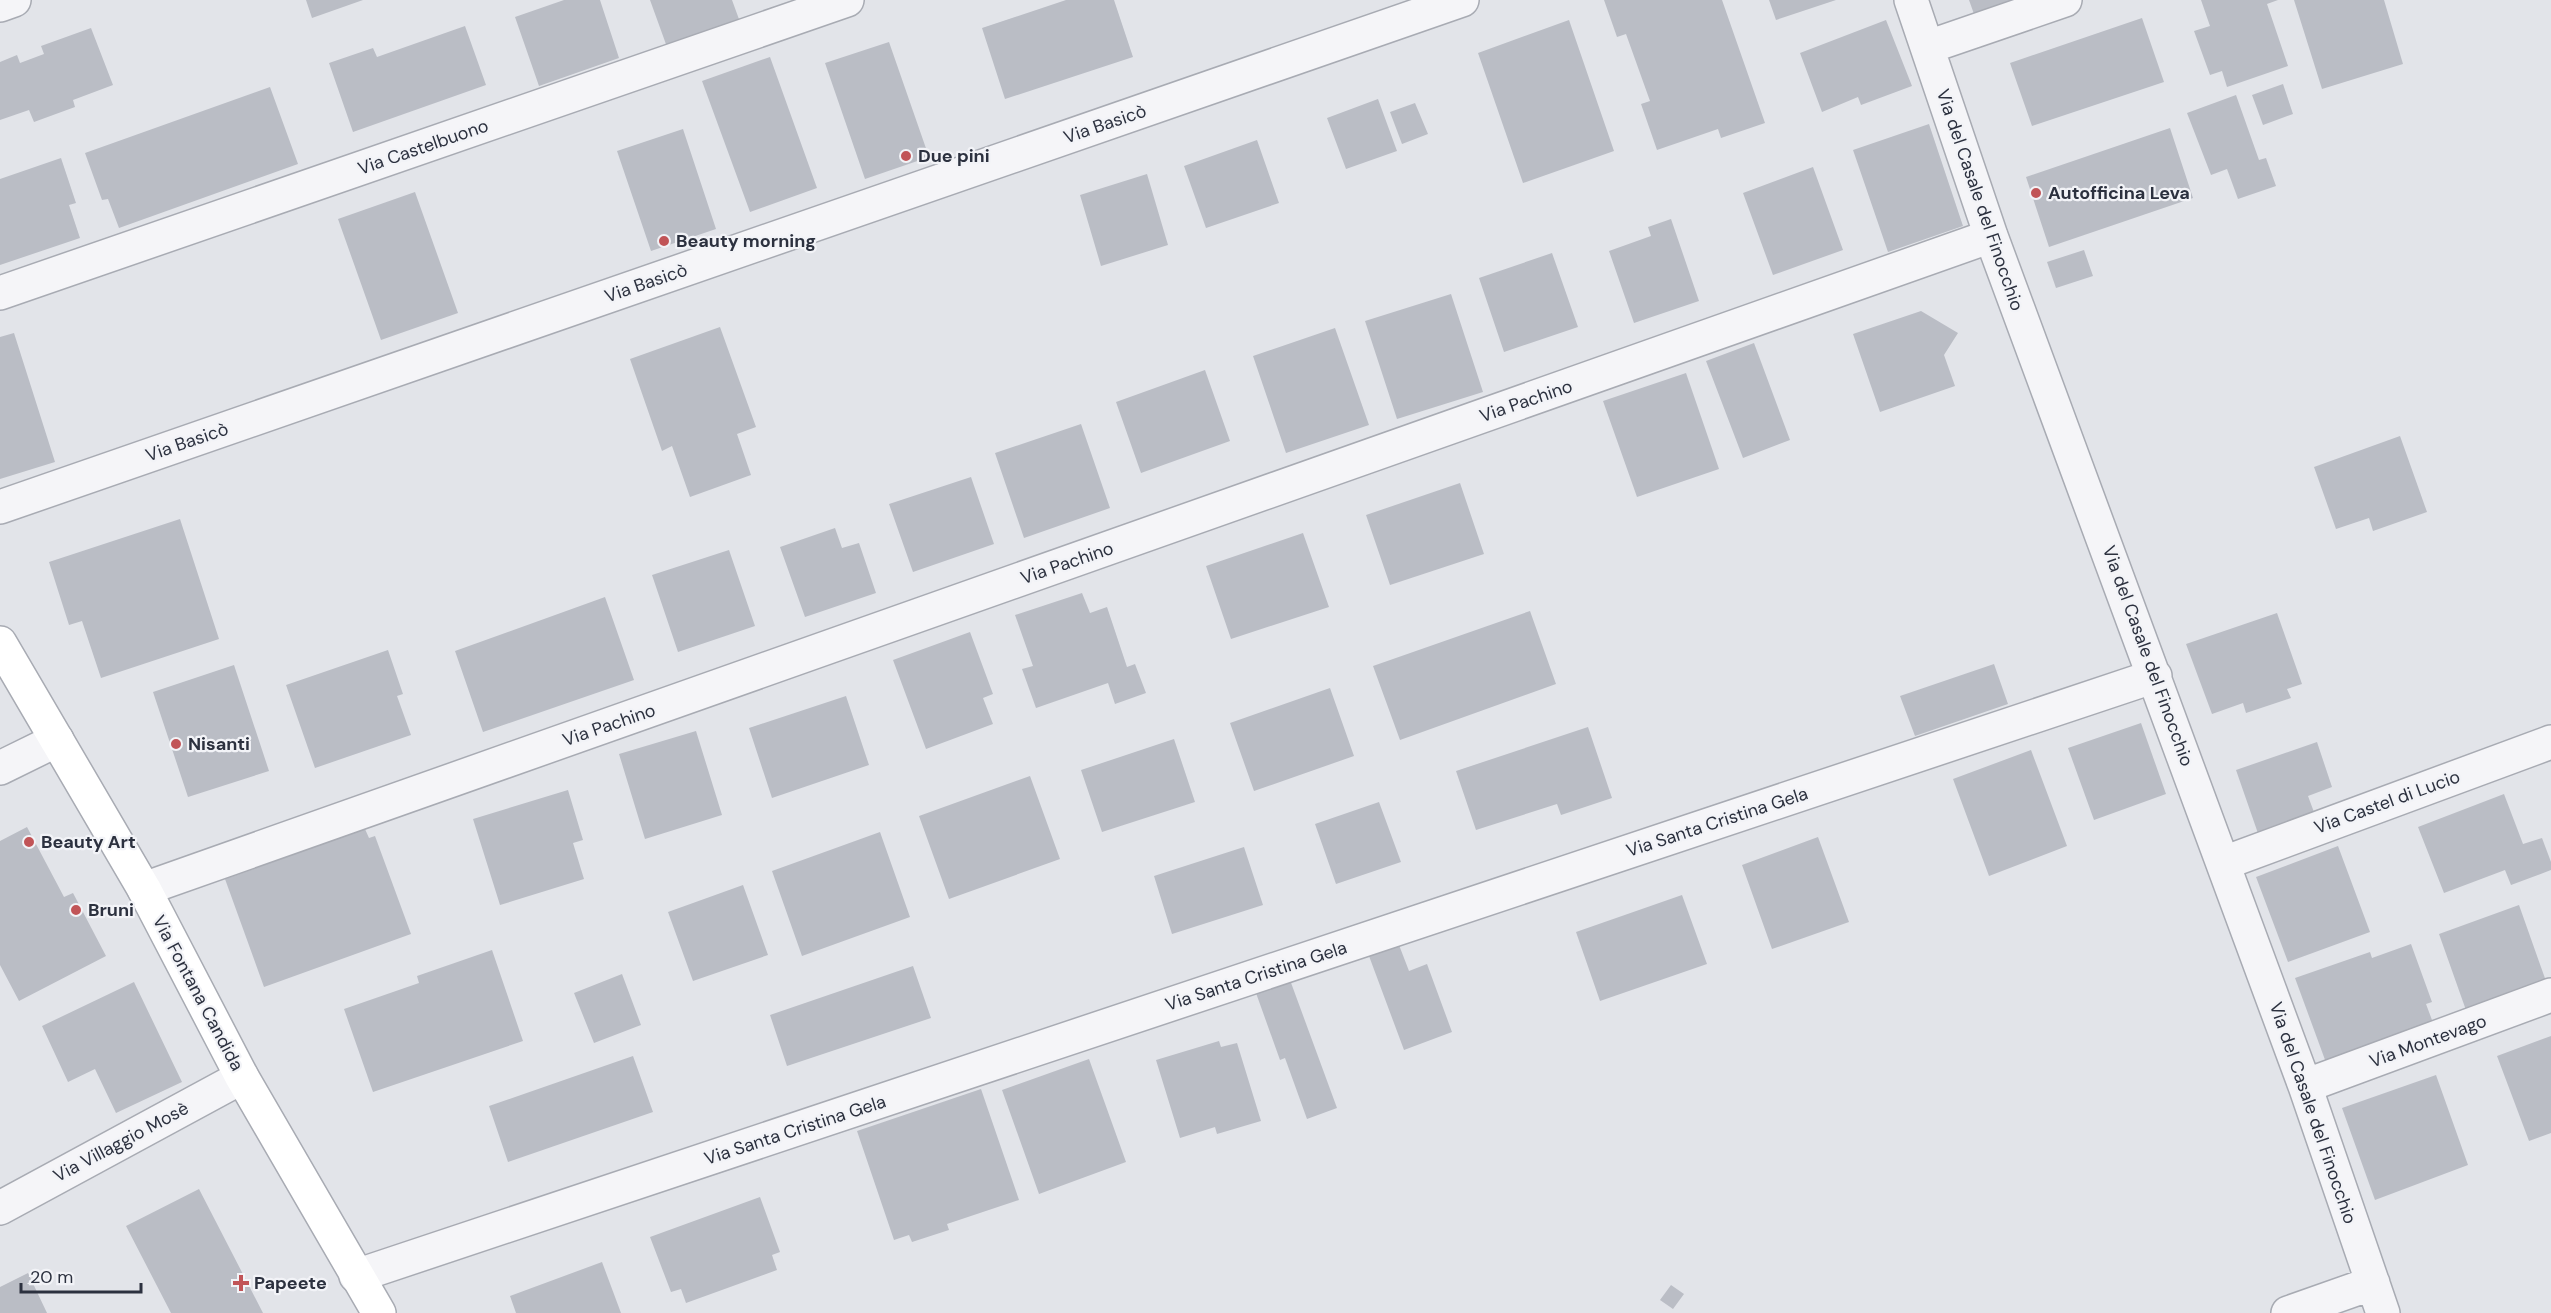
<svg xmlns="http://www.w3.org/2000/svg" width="2551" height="1313" font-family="'DM Sans',sans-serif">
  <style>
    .building { fill: #babdc5 }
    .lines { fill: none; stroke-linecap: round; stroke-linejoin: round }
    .street-casing { stroke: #a8abb3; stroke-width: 36 }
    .secondary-casing { stroke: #a8abb3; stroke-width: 36 }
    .street { stroke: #f5f5f8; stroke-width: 33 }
    .secondary { stroke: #fff; stroke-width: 33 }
    .poi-dot { fill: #c15457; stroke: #f2f3f7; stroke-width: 2 }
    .labels { text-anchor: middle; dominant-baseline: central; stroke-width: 4.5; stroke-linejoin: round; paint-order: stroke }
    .street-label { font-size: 18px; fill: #2c313f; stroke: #f2f3f7 }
    .poi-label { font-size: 18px; font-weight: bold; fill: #2c313f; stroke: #f2f3f7; text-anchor: start }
  </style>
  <rect width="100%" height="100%" fill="#e2e4e9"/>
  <!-- building -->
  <path class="building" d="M306,0H363L312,18Z
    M564,0H600L619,58L539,86L515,17Z
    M650,0H732L740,22L667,47Z
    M1066,0H1114L1133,57L1005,99L982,28Z
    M1604,0H1722L1765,123L1721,138L1718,129L1657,150L1641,104L1650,101L1626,34L1617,37Z
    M1769,0H1836L1776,20Z
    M1969,0H2013L1974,14Z
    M2201,0H2278L2267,4L2288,66L2227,87L2222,71L2210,75L2194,31L2210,26Z
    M2294,0H2384L2403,64L2322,89Z
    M2142,18L2164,82L2032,126L2010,63Z
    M1569,20L1614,151L1523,183L1478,53Z
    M1886,20L1912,86L1861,105L1858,97L1822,112L1800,53Z
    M465,26L486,85L353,132L329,63L373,48L377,57Z
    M91,28L113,85L73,100L75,107L34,122L29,110L0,120V62L17,55L20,63L44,54L41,46Z
    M889,42L929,157L865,179L825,63Z
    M770,57L817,188L750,212L702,81Z
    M2283,84L2293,114L2263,125L2252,95Z
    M270,87L298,164L119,228L108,199L102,200L85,153Z
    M2236,95L2259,160L2266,158L2276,186L2238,199L2227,169L2211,175L2187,113Z
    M1378,99L1397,151L1346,169L1327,118Z
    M1415,103L1428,134L1402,144L1390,112Z
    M1929,124L1963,226L1888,252L1853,150Z
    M2170,128L2193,198L2049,247L2026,177Z
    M683,129L716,229L651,251L617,151Z
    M1257,140L1279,203L1206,228L1184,166Z
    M61,158L76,203L69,205L80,238L0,265V179Z
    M1813,167L1843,250L1773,275L1743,193Z
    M1147,174L1168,245L1101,266L1080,195Z
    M415,192L458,313L381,340L338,219Z
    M1671,219L1699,301L1634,323L1609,251L1651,236L1648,227Z
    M2084,250L2093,276L2056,288L2047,262Z
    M1552,253L1578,327L1504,352L1479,278Z
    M1451,294L1483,392L1397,419L1365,321Z
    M1921,311L1958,333L1944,355L1955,386L1880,412L1853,334Z
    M720,327L756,427L737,434L751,475L690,497L672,446L662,451L630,359Z
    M1335,328L1369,425L1286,453L1253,356Z
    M14,333L55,462L0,479V337Z
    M1754,343L1790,440L1743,458L1706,361Z
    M1205,370L1230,441L1141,473L1116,402Z
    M1686,373L1719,469L1637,497L1603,401Z
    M1081,424L1110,508L1024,538L995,453Z
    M2400,436L2427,512L2373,531L2369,518L2336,529L2314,467Z
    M971,477L994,544L913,572L889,504Z
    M1460,483L1484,554L1390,585L1366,515Z
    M180,519L219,639L101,678L82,621L69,625L49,562Z
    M835,528L842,548L859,543L876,593L805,617L780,547Z
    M1303,533L1329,607L1231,639L1206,566Z
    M729,550L755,626L678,652L652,575Z
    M1082,593L1090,613L1107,607L1127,667L1135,664L1146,693L1115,704L1108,683L1036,708L1022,669L1033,666L1015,615Z
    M605,597L634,680L483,732L455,651Z
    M1530,611L1556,684L1400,740L1373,666Z
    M2277,613L2302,684L2287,689L2291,698L2246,713L2243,703L2212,714L2186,644Z
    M970,632L993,694L983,698L993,724L926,749L893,660Z
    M388,650L403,694L397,696L411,735L315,768L286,685Z
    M1994,664L2008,704L1915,736L1900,696Z
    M234,665L269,771L188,797L153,692Z
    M1330,688L1354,756L1254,791L1230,723Z
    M846,696L869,765L772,798L749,728Z
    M2141,723L2166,794L2094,820L2068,748Z
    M1588,727L1612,798L1561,815L1557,804L1476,830L1456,771Z
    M696,731L722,815L645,839L619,754Z
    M1174,739L1195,802L1102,832L1081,770Z
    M2317,742L2332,787L2308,796L2318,823L2261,842L2236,770Z
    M2031,750L2067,846L1989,876L1953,779Z
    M1030,776L1060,859L949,899L919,816Z
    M568,790L583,840L573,843L584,879L500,905L473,819Z
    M2504,794L2523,844L2542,838L2551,862V870L2511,885L2505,870L2444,893L2418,827Z
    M1379,802L1401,862L1336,884L1315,824Z
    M27,827L64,897L73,893L106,956L19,1001L0,965V841Z
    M365,829L369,838L375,836L411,934L264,987L225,879Z
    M880,832L910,917L802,956L772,871Z
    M1818,837L1849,922L1772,949L1742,865Z
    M2338,846L2370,932L2288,962L2256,877Z
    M1244,847L1263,905L1172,934L1154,876Z
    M743,885L768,955L693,981L668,912Z
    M1682,895L1707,964L1600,1001L1576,932Z
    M2519,905L2547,984L2467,1013L2439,934Z
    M2411,944L2432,1002L2426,1004L2435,1028L2328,1068L2295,978L2370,952L2372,958Z
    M1399,945L1409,971L1427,964L1452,1032L1404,1050L1369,956Z
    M492,950L523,1041L373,1092L344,1009L419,983L417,976Z
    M913,966L931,1018L787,1066L770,1015Z
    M622,974L641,1025L594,1043L574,993Z
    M1290,980L1337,1108L1307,1119L1285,1058L1280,1060L1256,993Z
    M134,982L182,1082L116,1113L95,1069L68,1082L42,1026Z
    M2551,1036V1133L2529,1141L2497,1056Z
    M1219,1041L1221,1047L1237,1043L1261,1121L1217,1134L1215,1127L1180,1138L1156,1060Z
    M633,1056L653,1112L508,1162L489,1106Z
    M1089,1059L1126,1162L1039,1194L1002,1090Z
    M2436,1075L2468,1165L2375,1200L2342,1108Z
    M981,1089L1019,1200L947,1224L949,1230L912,1242L909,1235L894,1240L857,1131Z
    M199,1189L263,1313H171L126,1226Z
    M760,1197L780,1252L772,1255L777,1270L686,1303L681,1289L671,1292L650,1237Z
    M602,1262L621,1313H516L510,1296Z
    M28,1273L47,1313H0V1287Z
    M1671,1285L1684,1294L1673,1309L1660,1300Z"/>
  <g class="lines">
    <!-- street casing -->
    <g class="street-casing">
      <path id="street" d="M1911,0L1991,236L2305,1086L2383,1313
        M0,5L14,0
        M1928,47L2065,0
        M0,293L847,0
        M0,507L1462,0
        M0,768L57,740
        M2224,863L2551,742
        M144,889L1991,236
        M2305,1086L2551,995
        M0,1208L242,1077
        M356,1276L2155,676
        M2288,1313L2373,1283"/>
    </g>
    <!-- secondary casing -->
    <g class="secondary-casing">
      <path id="secondary" d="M0,643L144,889L242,1077L379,1313"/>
    </g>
    <!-- street -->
    <use href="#street" class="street"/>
    <!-- secondary -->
    <use href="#secondary" class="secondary"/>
  </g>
  <!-- markers -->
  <g class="poi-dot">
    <circle cx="906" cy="156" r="6"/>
    <circle cx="2036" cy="193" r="6"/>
    <circle cx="664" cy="241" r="6"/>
    <circle cx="176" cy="744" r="6"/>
    <circle cx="29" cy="842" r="6"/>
    <circle cx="76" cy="910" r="6"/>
    <path d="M238 1274h6v6h6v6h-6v6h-6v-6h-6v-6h6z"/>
  </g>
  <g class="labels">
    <!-- street labels -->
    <g class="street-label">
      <text transform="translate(1105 124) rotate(-19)">Via Basicò</text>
      <text transform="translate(423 147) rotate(-19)">Via Castelbuono</text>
      <text transform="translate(1980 200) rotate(71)">Via del Casale del Finocchio</text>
      <text transform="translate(646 283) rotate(-19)">Via Basicò</text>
      <text transform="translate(1526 401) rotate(-19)">Via Pachino</text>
      <text transform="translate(187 442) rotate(-19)">Via Basicò</text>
      <text transform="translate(1067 563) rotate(-19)">Via Pachino</text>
      <text transform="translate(2148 656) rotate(70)">Via del Casale del Finocchio</text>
      <text transform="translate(609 725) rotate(-19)">Via Pachino</text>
      <text transform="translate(2387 802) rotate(-20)">Via Castel di Lucio</text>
      <text transform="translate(1717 822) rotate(-18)">Via Santa Cristina Gela</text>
      <text transform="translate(1256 976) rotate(-18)">Via Santa Cristina Gela</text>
      <text transform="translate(198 993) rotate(62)">Via Fontana Candida</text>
      <text transform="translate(2428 1041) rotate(-20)">Via Montevago</text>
      <text transform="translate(2313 1113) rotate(71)">Via del Casale del Finocchio</text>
      <text transform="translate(795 1130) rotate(-18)">Via Santa Cristina Gela</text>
      <text transform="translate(121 1142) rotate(-28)">Via Villaggio Mosè</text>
    </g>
    <!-- poi labels -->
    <g class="poi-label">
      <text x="918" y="156">Due pini</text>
      <text x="2048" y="193">Autofficina Leva</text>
      <text x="676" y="241">Beauty morning</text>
      <text x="188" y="744">Nisanti</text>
      <text x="41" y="842">Beauty Art</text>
      <text x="88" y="910">Bruni</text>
      <text x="254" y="1283">Papeete</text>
    </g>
  </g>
  <!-- scale -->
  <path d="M21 1283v9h120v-9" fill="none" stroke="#2c313f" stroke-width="3"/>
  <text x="30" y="1283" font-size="18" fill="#2c313f" stroke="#f2f3f7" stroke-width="4.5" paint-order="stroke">20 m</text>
</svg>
